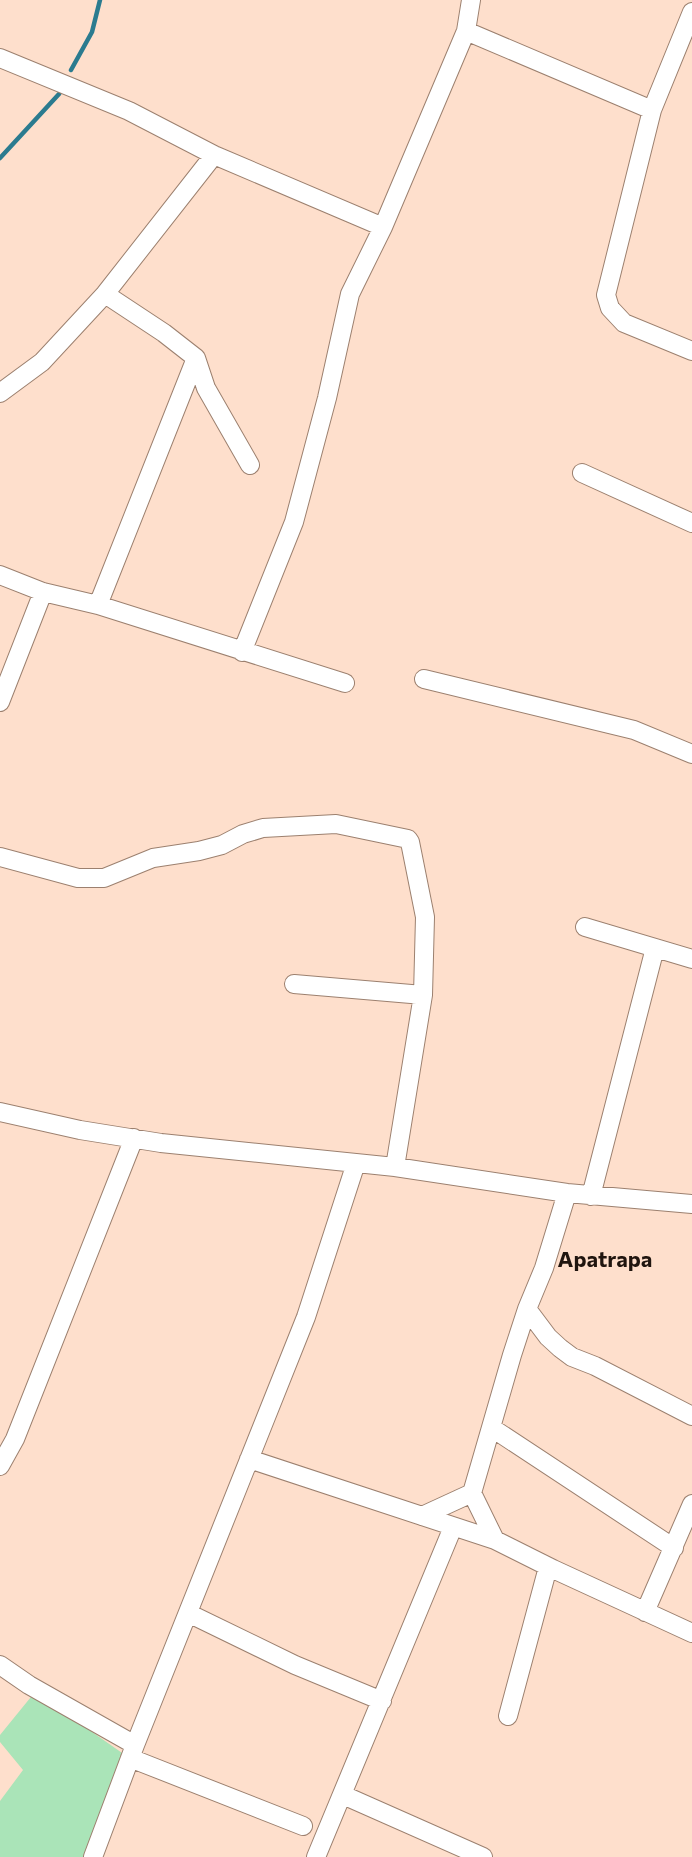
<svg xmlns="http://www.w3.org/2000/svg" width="692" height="1857" font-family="Commissioner,sans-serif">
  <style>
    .green { fill: #aae4b8 }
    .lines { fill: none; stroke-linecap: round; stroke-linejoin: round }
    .stream { stroke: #2b7b8f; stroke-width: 4.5 }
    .minor-casing { stroke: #9c806f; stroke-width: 20 }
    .minor { stroke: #fff; stroke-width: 18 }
    .labels { text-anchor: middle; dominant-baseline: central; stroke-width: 4; stroke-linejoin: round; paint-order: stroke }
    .district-label { font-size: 22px; font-weight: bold; fill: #20150f; stroke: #fedfcc }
  </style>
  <rect width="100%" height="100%" fill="#fedfcc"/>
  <!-- green -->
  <path class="green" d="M35,1692L125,1755L83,1857H0V1801L23,1770L0,1742V1735Z"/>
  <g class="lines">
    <!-- stream -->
    <path class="stream" d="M71,70L92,32L100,0
      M0,158L59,94"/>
    <!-- minor casing -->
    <g class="minor-casing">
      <path id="minor" d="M692,12L652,110L606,295L610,308L624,323L692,351
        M466,31L652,110
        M0,58L129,111L214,155L383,227
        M105,294L164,333L196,358L206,388L250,465
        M0,393L42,362L105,294L214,155
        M582,473L692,523
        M0,575L43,592L98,605L345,683
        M98,605L196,358
        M242,652L294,522L327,398L350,294L383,227L466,31L471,0
        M424,679L634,730L692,754
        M0,702L43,592
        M0,857L78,878H104L153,858L199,851L222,845L243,834L263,828L336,824L408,839L410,842L425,917L423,995L395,1167
        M585,927L692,959
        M294,984L423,995
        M0,1112L80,1130L161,1143L395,1167L567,1193L692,1204
        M591,1196L655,948
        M527,1309L548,1337L560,1348L572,1357L595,1366L692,1416
        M492,1428L674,1548
        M249,1459L495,1540L553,1569L692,1633
        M0,1466L15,1439L134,1138
        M422,1516L472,1493
        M495,1540L472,1493L512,1355L527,1309L544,1268L567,1193
        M645,1612L692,1504
        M188,1613L295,1665L382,1701
        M0,1665L29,1685L135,1745
        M508,1716L548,1567
        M130,1758L303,1826
        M343,1795L483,1857
        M93,1857L135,1745L306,1317L356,1163
        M316,1857L453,1527"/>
    </g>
    <!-- minor -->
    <use href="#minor" class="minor"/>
  </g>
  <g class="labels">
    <!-- district labels -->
    <g class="district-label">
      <text x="605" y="1258">Apatrapa</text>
    </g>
  </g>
</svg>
